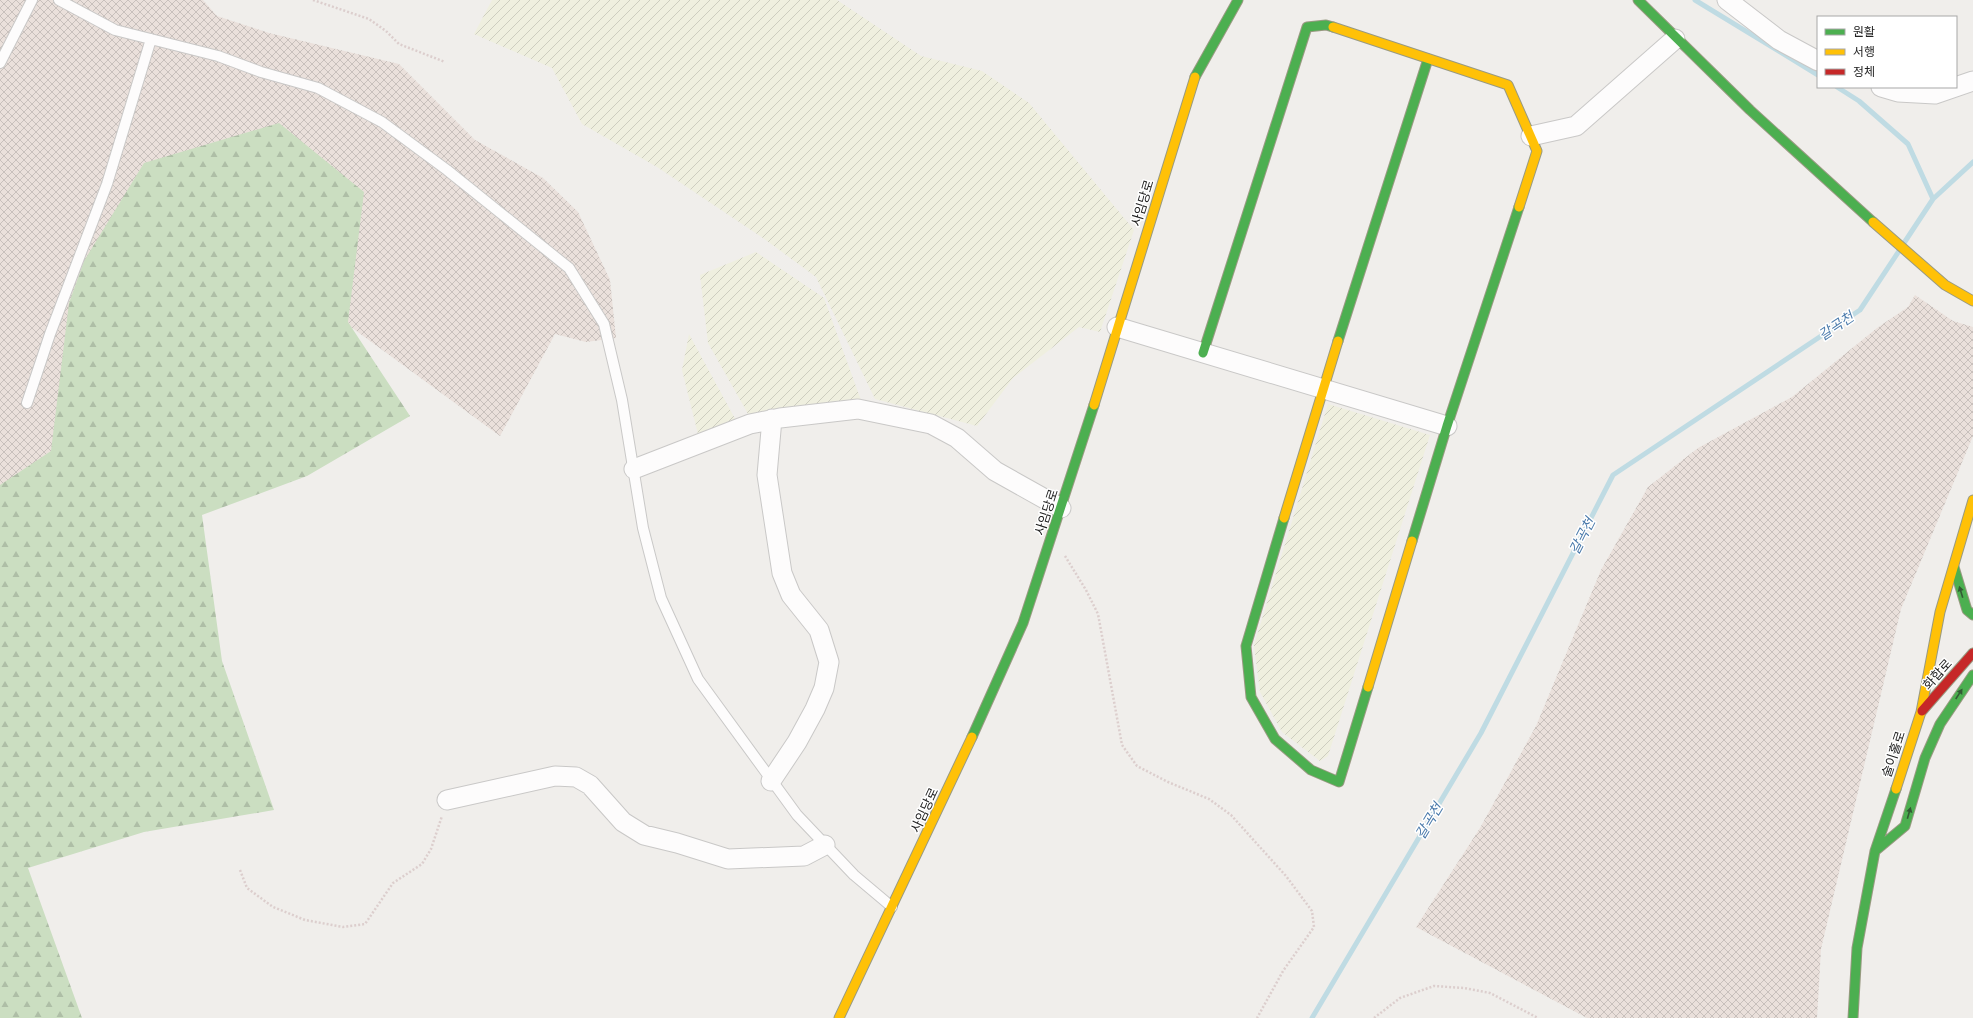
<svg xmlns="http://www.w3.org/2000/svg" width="1973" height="1018" font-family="Ubuntu,'Noto Sans KR',sans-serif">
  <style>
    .military { fill: url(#military-cross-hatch) }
    .farmland { fill: url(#farmland-furrows) }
    .forest { fill: url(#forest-firs) }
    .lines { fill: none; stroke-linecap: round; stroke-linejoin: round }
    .stream { stroke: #bfdbe3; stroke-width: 5 }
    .lane-casing { stroke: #c9c8c7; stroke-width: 12 }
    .street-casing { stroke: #c9c8c7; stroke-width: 21 }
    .fast-casing { stroke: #999a82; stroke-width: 11 }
    .slow-casing { stroke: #999a82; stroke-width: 11 }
    .jam-casing { stroke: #999a82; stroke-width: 11 }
    .path { stroke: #dccecd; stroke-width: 2.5; stroke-dasharray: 2 2; stroke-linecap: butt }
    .lane { stroke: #fdfcfc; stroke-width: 10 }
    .street { stroke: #fdfcfc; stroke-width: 19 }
    .fast { stroke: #4caf50; stroke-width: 9 }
    .slow { stroke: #ffc107; stroke-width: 9 }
    .jam { stroke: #c62828; stroke-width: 9 }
    .oneway { fill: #335a34 }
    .labels { text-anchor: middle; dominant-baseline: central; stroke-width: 3; stroke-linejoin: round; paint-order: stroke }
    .street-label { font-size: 13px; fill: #222; stroke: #fff }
    .water-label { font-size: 14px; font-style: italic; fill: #4a7aab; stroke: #fff }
  </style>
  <defs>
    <pattern id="military-cross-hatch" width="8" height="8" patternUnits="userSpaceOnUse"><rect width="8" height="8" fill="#eae0db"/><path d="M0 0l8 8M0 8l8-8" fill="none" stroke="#c8c0bc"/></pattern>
    <pattern id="farmland-furrows" width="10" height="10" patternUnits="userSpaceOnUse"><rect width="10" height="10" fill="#efefdf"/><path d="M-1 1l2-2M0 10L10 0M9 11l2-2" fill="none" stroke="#cdcdbf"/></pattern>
    <pattern id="forest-firs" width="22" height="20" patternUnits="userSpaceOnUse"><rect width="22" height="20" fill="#cbdec1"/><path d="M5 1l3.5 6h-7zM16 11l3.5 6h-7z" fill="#aebea6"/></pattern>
  </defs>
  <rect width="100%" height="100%" fill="#f0eeeb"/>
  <!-- military -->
  <path class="military" d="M0,0H203L217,16L269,33L399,64L475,140L543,178L578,212L610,280L616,338L586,342L555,334L500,436L340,319L0,560Z
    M1915,295L1953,321L1973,327V436L1901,609L1821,949L1817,1018H1587L1416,927L1480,828L1536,726L1601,570L1648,487L1698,448L1792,397L1877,328L1908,307Z"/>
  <!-- farmland -->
  <path class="farmland" d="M492,0H837L921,56L982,71L1029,103L1134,230L1100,332L1079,327L1013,378L977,426L875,399L816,277L763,238L657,167L582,124L552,68L474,34Z
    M756,252L824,298L862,403L752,421L708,343L700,275Z
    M689,334L739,426L698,434L682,370Z
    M1328,404L1430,435L1328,756L1320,761L1282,732L1260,692L1254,645Z"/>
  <!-- forest -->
  <path class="forest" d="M279,123L364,192L348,322L410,416L307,476L202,515L222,661L274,810L144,832L28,868L82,1018H0V485L51,451L69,303L84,261L144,163Z"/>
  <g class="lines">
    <!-- stream -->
    <path class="stream" d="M1695,0L1818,75
      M1837,87L1859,101L1908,144L1933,199
      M1904,243L1933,199L1973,162
      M1312,1018L1481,733L1613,475L1860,310L1899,251"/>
    <!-- lane casing -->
    <g class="lane-casing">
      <path id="lane" d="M59,0L115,30L218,56L261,72L318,88L382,122L447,170L569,268L604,324L622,400L643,528L661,598L698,679L797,815L854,875L892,907
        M0,63L32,0
        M27,403L50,334L107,184L151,39"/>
    </g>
    <!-- street casing -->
    <g class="street-casing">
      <path id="street" d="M1727,0L1779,40L1818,61
        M1881,87L1898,92L1935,94L1973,81
        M1531,136L1576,126L1675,39
        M1117,327L1447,426
        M634,469L750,424L780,418L858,409L931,424L957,438L995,471L1061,508
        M771,781L797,742L815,709L824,688L829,662L819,630L791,595L782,573L767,475L772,419
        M447,800L555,776L576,777L590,785L623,822L644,835L677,843L728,859L804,856L825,845"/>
    </g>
    <!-- fast casing -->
    <g class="fast-casing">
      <path id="fast" d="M1638,0L1750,110L1873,222
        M1195,77L1238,0
        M1338,341L1428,59
        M1203,353L1307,27L1326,25L1333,27
        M1284,518L1246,646L1251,697L1275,739L1311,770L1339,782L1368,687
        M1412,541L1447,426L1519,207
        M1954,567L1967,610L1973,615
        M972,737L1023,623L1094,405
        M1875,851L1905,826L1925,758L1940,724L1973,675
        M1853,1018L1857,948L1875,851L1896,789"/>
    </g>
    <!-- slow casing -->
    <g class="slow-casing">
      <path id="slow" d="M1333,27L1508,85L1537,151L1519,207
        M1873,222L1945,285L1973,301
        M1094,405L1195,77
        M1284,518L1338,341
        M1368,687L1412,541
        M1896,789L1921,712L1940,612L1973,500
        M839,1018L972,737"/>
    </g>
    <!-- jam casing -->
    <g class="jam-casing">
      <path id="jam" d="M1922,711L1973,653"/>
    </g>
    <!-- path -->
    <path class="path" d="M313,0L369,19L386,31L399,44L445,62
      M1065,556L1086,590L1098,614L1122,745L1137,766L1168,782L1209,799L1231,815L1286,876L1312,911L1314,927L1283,971L1257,1018
      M240,870L247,888L273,907L305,920L343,927L365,924L393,883L422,864L431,849L442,816
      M1374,1018L1400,998L1434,986L1464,988L1490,993L1538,1018"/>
    <!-- lane -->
    <use href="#lane" class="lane"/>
    <!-- street -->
    <use href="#street" class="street"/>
    <!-- fast -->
    <use href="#fast" class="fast"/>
    <!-- slow -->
    <use href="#slow" class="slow"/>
    <!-- jam -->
    <use href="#jam" class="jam"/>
  </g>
  <!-- one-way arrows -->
  <defs><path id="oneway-solid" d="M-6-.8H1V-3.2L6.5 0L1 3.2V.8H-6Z"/></defs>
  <g class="oneway">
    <use href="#oneway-solid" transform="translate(1961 592) rotate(-107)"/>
    <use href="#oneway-solid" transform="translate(1959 694) rotate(-57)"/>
    <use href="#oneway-solid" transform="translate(1909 813) rotate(-74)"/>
  </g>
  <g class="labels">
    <!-- street labels -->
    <g class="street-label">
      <text transform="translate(1142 203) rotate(-73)">사임당로</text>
      <text transform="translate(1046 512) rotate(-72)">사임당로</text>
      <text transform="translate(1937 674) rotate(-48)">화합로</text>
      <text transform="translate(1893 754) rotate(-72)">술이홀로</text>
      <text transform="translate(924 810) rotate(-65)">사임당로</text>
    </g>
    <!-- water labels -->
    <g class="water-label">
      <text transform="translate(1836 326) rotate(-34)">갈곡천</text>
      <text transform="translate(1582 536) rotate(-63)">갈곡천</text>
      <text transform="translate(1429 821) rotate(-59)">갈곡천</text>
    </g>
  </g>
  <!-- legend -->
  <rect x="1817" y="16" width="140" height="72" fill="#ffffff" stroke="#a7a7a7"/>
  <rect x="1825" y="29" width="20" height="6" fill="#4caf50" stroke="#a7a7a7"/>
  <text x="1853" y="36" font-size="12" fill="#222222">원활</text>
  <rect x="1825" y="49" width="20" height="6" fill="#ffc107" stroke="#a7a7a7"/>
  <text x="1853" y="56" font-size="12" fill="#222222">서행</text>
  <rect x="1825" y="69" width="20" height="6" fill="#c62828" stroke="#a7a7a7"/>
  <text x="1853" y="76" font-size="12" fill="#222222">정체</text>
</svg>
